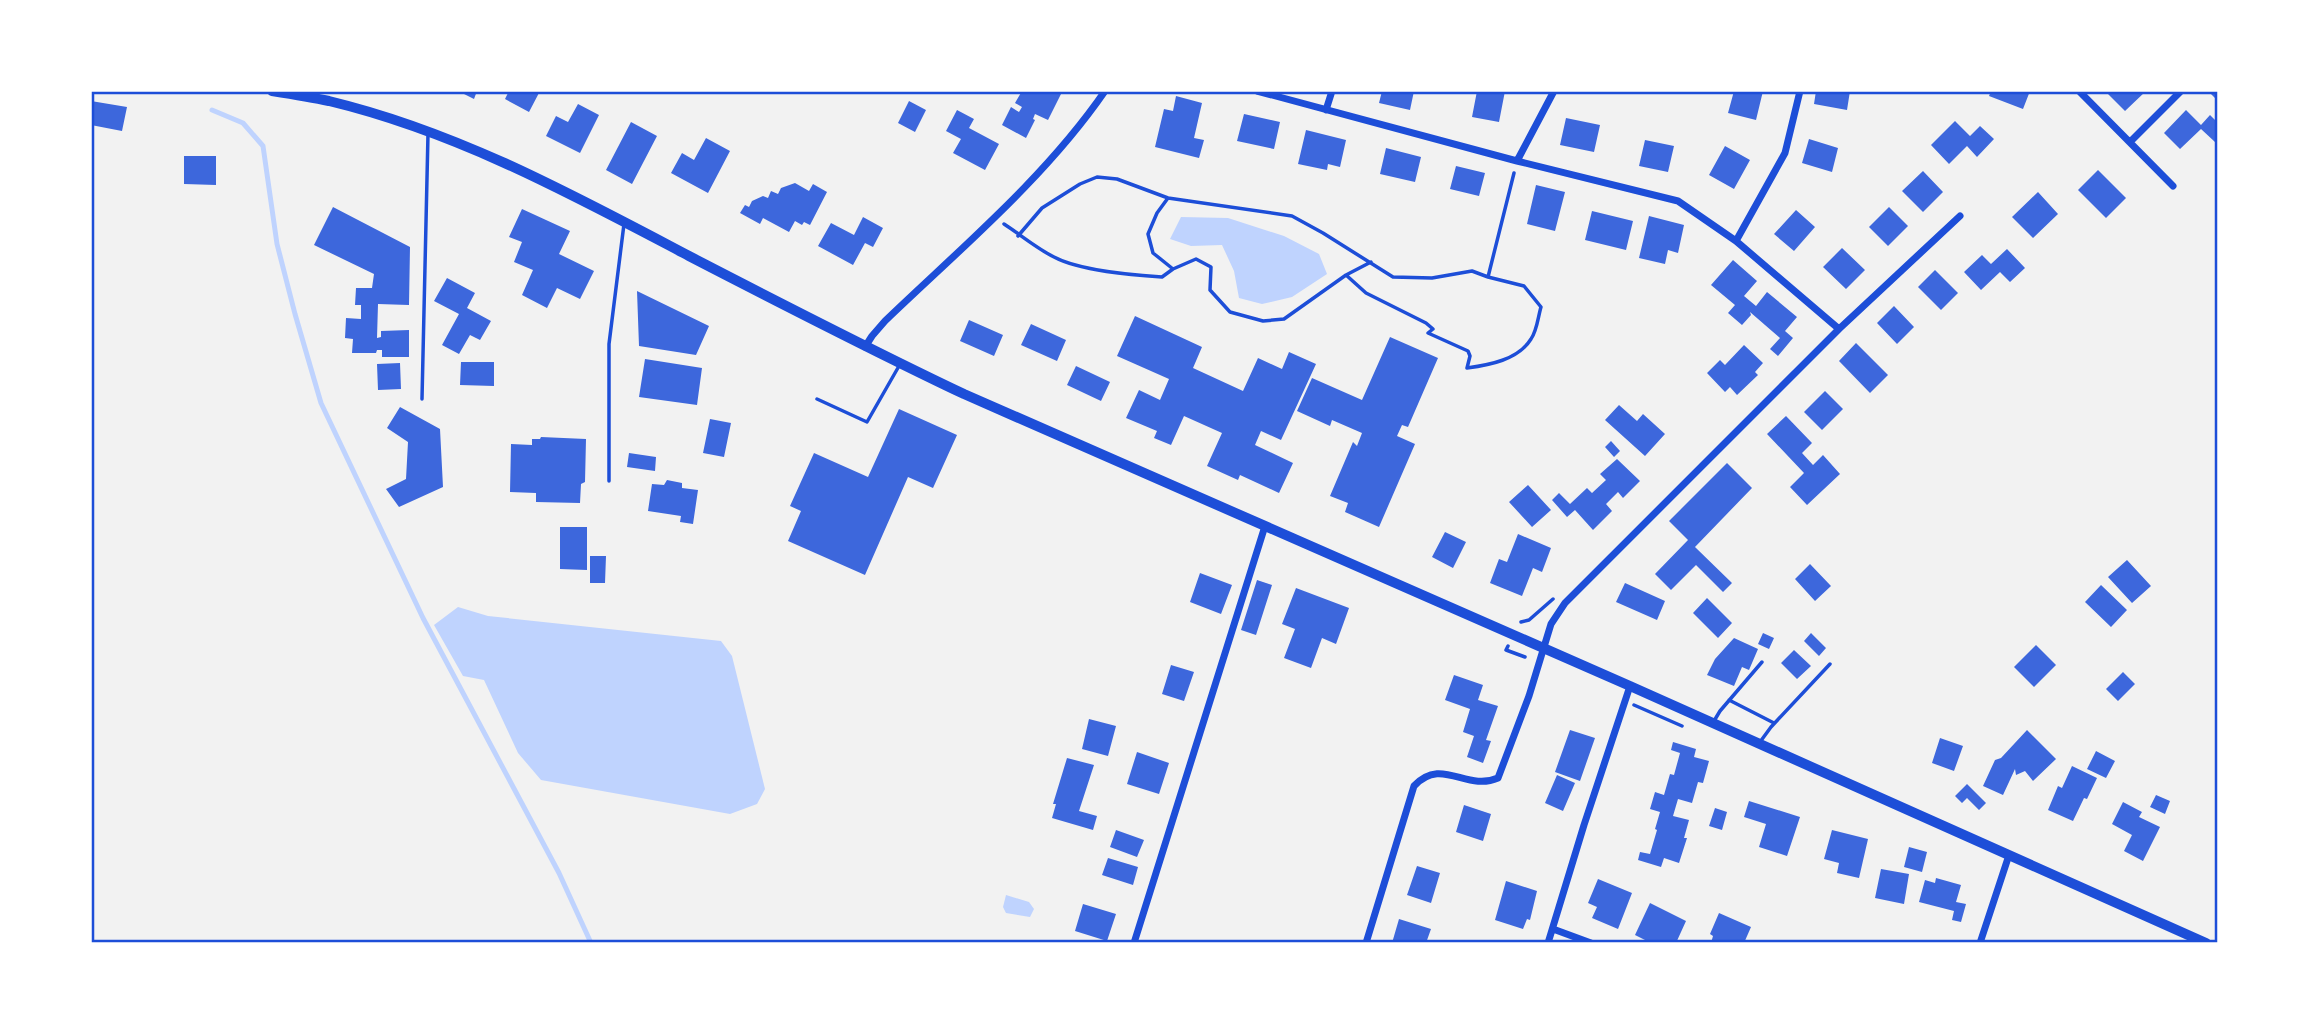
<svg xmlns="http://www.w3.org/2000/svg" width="2309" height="1034" font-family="Lora,serif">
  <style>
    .water { fill: #bfd3fe }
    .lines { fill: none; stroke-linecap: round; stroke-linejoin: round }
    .stream { stroke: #bfd3fe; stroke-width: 5 }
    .building { fill: #3d67dc }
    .path { stroke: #1d4ed8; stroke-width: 3.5 }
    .service { stroke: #1d4ed8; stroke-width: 3.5 }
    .minor { stroke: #1d4ed8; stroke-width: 7 }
    .secondary { stroke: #1d4ed8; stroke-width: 10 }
    .neatline { fill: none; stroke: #1d4ed8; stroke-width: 2.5 }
  </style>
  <rect width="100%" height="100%" fill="#f2f2f2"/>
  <!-- water -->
  <path class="water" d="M1181,217L1228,218L1284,236L1319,254L1327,274L1292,297L1262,304L1239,298L1234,271L1222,245L1191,246L1170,239Z
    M458,607L488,616L721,641L732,656L765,789L757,804L730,814L541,780L518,753L484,680L463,676L434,625Z
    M1006,895L1029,902L1034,909L1030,917L1006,913L1003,907Z"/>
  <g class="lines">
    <!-- stream -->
    <path class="stream" d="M212,110L243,123L263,146L277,244L295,314L321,403L423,618L559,873L591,943"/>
  </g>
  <!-- building -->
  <path class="building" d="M458,91H477L474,99Z
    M509,91H540L529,112L505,99Z
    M1022,91H1056L1061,94L1048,120L1035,114L1033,119L1035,120L1026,138L1002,125L1011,107L1019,112L1022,107L1015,103Z
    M1382,91H1414L1410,110L1379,103Z
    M1477,91H1505L1499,122L1472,117Z
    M1734,91H1763L1756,120L1728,113Z
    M1816,91H1850L1847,110L1814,104Z
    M1991,91H2030L2023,109L1989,96Z
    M2105,91H2146L2125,111Z
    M2208,91H2218V101Z
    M1176,96L1202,103L1194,138L1204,140L1199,158L1155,147L1164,109L1173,111Z
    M91,101L127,107L122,131L91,125Z
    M909,101L926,110L915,132L898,123Z
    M578,104L599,115L580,153L546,136L556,116L568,122Z
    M957,110L974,119L969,128L999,144L985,170L953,153L961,139L946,131Z
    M2186,110L2201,125L2210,115L2218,123V140L2215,142L2201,129L2180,149L2164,133Z
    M1244,114L1280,122L1274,149L1237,141Z
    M1566,118L1600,125L1594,152L1560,145Z
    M1955,121L1970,136L1980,126L1994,139L1977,157L1967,146L1949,164L1931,145Z
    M631,122L657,136L632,184L606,170Z
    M1306,130L1346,140L1340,167L1328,164L1327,170L1298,164Z
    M706,138L730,151L708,193L671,173L682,153L694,160Z
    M1809,139L1838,148L1832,172L1802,163Z
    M1645,140L1674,146L1668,172L1639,166Z
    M1725,146L1750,160L1734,189L1709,175Z
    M1386,148L1421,157L1415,182L1380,174Z
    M184,156H216V185L184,184Z
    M1456,166L1485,173L1479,196L1450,189Z
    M2098,170L2126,198L2106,218L2078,190Z
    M1923,171L1943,192L1923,212L1902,191Z
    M795,183L809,191L813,184L827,192L810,225L804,222L802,225L795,221L789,232L763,218L760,224L740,213L745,205L749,207L752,201L763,196L768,198L771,191L778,194L781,188Z
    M1536,185L1565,192L1555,231L1527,224Z
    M2038,192L2058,214L2033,238L2012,217Z
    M333,207L410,247L409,305L378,304L377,338L381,337V331L409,330V357H382V350H377L376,353H352L353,339L345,338L346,318L361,319V305H355L356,288H372L374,274L314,245Z
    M1889,207L1908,226L1888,246L1869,227Z
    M522,209L570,231L559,254L594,271L580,299L557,288L547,308L522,295L533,270L514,262L522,242L509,237Z
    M1796,210L1815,227L1794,251L1774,234Z
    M1592,211L1633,221L1626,250L1585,240Z
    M1649,216L1684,225L1678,253L1668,250L1665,264L1639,258Z
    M863,217L883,228L873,247L865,243L853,265L818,246L831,223L854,235Z
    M1842,248L1865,270L1846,289L1823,267Z
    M2007,249L2025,268L2010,282L2000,272L1981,290L1964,272L1982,255L1991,264Z
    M1733,260L1757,281L1744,296L1756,306L1767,292L1797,317L1785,331L1793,338L1778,356L1770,349L1780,338L1750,312L1751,315L1742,325L1728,313L1735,305L1711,285Z
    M1935,270L1958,293L1941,310L1918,287Z
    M447,278L475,293L467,308L491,321L480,340L470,335L459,354L442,345L459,314L434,301Z
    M637,291L709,326L696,355L639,346Z
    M1894,306L1914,327L1897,344L1877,323Z
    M1135,316L1202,347L1193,368L1243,391L1258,358L1282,369L1289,352L1316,364L1281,440L1261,431L1255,445L1293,463L1279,493L1240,475L1238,480L1207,466L1222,433L1184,416L1171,445L1154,438L1157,431L1126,418L1139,390L1160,400L1169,379L1117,356Z
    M969,320L1003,335L994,356L960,341Z
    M1031,324L1066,340L1057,361L1021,345Z
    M1390,337L1438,358L1408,427L1402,425L1397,436L1415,444L1379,527L1345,512L1348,503L1330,496L1353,442L1357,446L1362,433L1332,420L1330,426L1297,411L1312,378L1362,400Z
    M1856,343L1888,375L1870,393L1839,361Z
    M1744,345L1763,363L1755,372L1758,375L1737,395L1730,387L1725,392L1707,373L1720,360L1725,365Z
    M645,359L702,368L697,405L639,397Z
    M461,362H494V386L460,385Z
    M400,363L401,389L378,390L377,364Z
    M1076,366L1110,382L1101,401L1067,385Z
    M1825,391L1843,409L1822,430L1804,412Z
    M1619,405L1637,421L1643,414L1665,434L1645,456L1605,420Z
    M400,407L440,429L443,487L399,507L386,489L406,479L408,442L387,428Z
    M899,409L957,435L933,488L908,477L865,575L788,541L801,511L790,506L814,453L868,477Z
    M1786,416L1812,443L1802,453L1813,465L1823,455L1840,474L1807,505L1790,487L1804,473L1767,434Z
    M710,419L731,423L724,457L703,453Z
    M541,437L586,439L585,482L581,484L580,503L536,502V493L510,492L511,444L532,445V439H540Z
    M1611,441L1620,451L1614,457L1605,447Z
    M629,453L656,457L655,471L627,467Z
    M1617,459L1640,481L1623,498L1618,492L1606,504L1612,511L1593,530L1575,510L1567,517L1552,500L1559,493L1570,504L1587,488L1592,493L1606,480L1600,474Z
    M1727,463L1752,488L1695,547L1732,583L1723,592L1696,565L1671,590L1655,574L1688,540L1669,521Z
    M667,480L682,483V488L698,490L693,524L680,522L681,516L648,511L652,484L664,485Z
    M1528,485L1551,510L1532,527L1509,502Z
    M560,527H587V570L560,569Z
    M1445,532L1466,542L1453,568L1432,557Z
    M1518,534L1551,548L1542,572L1533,568L1522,596L1490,583L1499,559L1507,562Z
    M590,556H606L605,583H590Z
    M2127,560L2151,586L2132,603L2108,577Z
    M1810,564L1831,586L1815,601L1795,579Z
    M1200,573L1232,585L1221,614L1190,602Z
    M1257,580L1272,585L1256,635L1241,630Z
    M1625,583L1665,601L1657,620L1616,602Z
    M2101,585L2127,610L2111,627L2085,602Z
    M1296,588L1349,608L1336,644L1322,638L1311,668L1284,658L1295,629L1282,624Z
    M1707,598L1732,623L1718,638L1693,613Z
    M1763,633L1774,638L1769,649L1758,644Z
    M1811,633L1826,648L1819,656L1804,641Z
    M1734,638L1758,649L1749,670L1742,667L1734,686L1707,675L1715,659Z
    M2036,645L2056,665L2034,687L2014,667Z
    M1794,650L1811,666L1797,679L1781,663Z
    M1171,665L1194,672L1184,701L1162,694Z
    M2123,672L2135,684L2118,701L2106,689Z
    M1454,675L1483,685L1478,700L1498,706L1486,740L1491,741L1483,763L1467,757L1474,736L1463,732L1470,709L1445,700Z
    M1089,719L1116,726L1108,756L1082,749Z
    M1570,730L1595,738L1580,781L1555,772Z
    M2027,730L2056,759L2033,781L2025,771L2016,775L2015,769L2003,795L1983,786L1995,760L2001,758Z
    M1940,738L1963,746L1954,771L1932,763Z
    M1673,742L1696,749L1694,757L1709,761L1703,783L1698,782L1692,803L1678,799L1673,816L1689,820L1684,838H1687L1679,863L1664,858L1661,867L1638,860L1640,852L1650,854L1657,830L1655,829L1660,812L1650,809L1655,792L1664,795L1670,774L1674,775L1680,753L1671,750Z
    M2096,751L2115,761L2106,778L2087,769Z
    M1137,752L1169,763L1159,794L1127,784Z
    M1067,758L1094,765L1079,811L1097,816L1093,830L1052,818L1056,804H1053Z
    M2072,766L2097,778L2087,799L2084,798L2073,821L2048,810L2058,786L2062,788Z
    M1557,775L1575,783L1563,811L1545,803Z
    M1967,784L1986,803L1979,810L1967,798L1962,803L1955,796Z
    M2156,795L2170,801L2165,814L2150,807Z
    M1749,801L1800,817L1787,856L1759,847L1766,824L1744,817Z
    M2123,802L2142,812L2139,817L2160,827L2143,861L2124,851L2132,835L2112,824Z
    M1464,805L1491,814L1483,841L1456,832Z
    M1715,808L1727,812L1722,830L1709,826Z
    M1116,830L1144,840L1137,857L1110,847Z
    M1832,830L1868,839L1859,878L1837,873L1839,863L1824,859Z
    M1909,847L1927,852L1922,872L1904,867Z
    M1108,858L1138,867L1133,885L1102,875Z
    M1417,866L1440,873L1431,903L1407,895Z
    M1881,869L1909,874L1904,904L1875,898Z
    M1936,878L1961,885L1956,902L1966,904L1961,922L1952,920L1954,911L1919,902L1925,880L1935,883Z
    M1598,879L1632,893L1618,929L1592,918L1597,907L1588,903Z
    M1506,881L1537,891L1530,920L1527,919L1523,929L1495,920Z
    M1650,903L1686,921L1676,943H1651L1635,935Z
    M1083,904L1116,914L1107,941L1075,931Z
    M1719,913L1751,927L1744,943H1711L1713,936L1710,934Z
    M1399,919L1431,929L1426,943H1392Z"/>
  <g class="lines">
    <!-- path -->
    <path class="path" d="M1168,198L1157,213L1148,234L1153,253L1173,269
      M1004,224C1021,235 1036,248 1054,257C1080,271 1132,275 1162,277L1173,269L1196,259L1211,267L1210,290L1230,312L1263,321L1284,319L1346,275L1371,262
      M1018,236L1042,208L1080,184L1097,177L1117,179L1168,198L1292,216L1323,233L1393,277L1432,278L1472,271L1488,277
      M1346,275L1366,293L1426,323L1433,329L1428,333L1468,351L1470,356L1467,368C1489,365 1518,360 1531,339C1537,331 1538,317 1541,307L1524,286L1488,277L1514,173
      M1521,622L1529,620L1553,599
      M1508,646L1506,650L1525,657
      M1634,705L1682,726"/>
    <!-- service -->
    <path class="service" d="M422,399L428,134
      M817,399L867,422L899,366
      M609,481V344L624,224
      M1729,700L1774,723
      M1714,721L1720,711L1762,662
      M1760,742L1771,727L1830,664"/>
    <!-- minor -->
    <path class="minor" d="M1257,91L1517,161L1678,201L1736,241L1839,329L1565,603L1551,624L1529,696L1498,778C1466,792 1442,756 1414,786L1366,943
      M2079,91L2173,186
      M1326,110L1332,91
      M2131,141L2181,91
      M1517,161L1554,91
      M1736,241L1785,153L1800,91
      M1839,329L1960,216
      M865,347L872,336L885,321C961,248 1045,178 1105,91
      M1553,929L1591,943
      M1134,943L1265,526
      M1548,943L1584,825L1630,686
      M1980,943L2009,855"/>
    <!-- secondary -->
    <path class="secondary" d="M272,91C291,94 310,97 329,101C458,132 573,195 689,256C780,303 871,350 964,394L1630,686L2206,943"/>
  </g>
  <!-- border -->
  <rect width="2309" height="1034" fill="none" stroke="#ffffff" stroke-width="186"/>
  <rect x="93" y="93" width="2123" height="848" class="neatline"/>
</svg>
